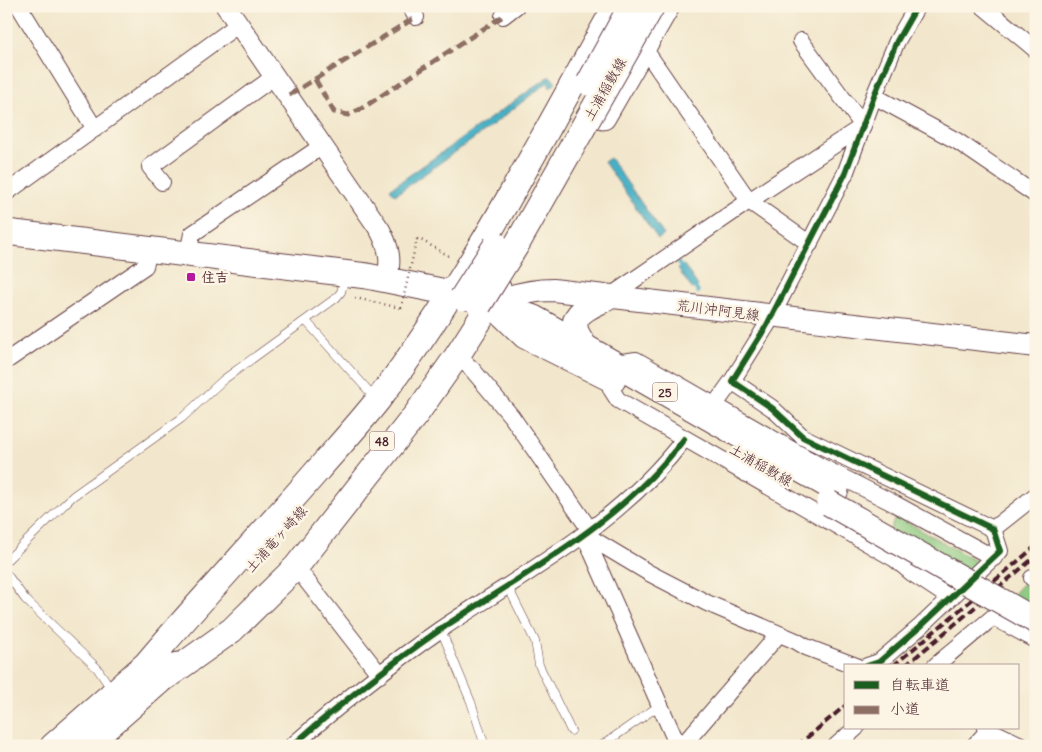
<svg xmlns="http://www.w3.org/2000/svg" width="1042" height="752" font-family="Delius,'Klee One',sans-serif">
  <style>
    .green { fill: #8bc980; stroke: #6a7456 }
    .water { fill: #47b0c5; stroke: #486878 }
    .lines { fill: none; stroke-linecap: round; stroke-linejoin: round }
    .stream { stroke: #47b0c5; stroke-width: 4 }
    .service-casing { stroke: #633d43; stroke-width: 9 }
    .minor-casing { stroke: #633d43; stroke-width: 18 }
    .tertiary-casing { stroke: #633d43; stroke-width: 22 }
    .secondary-casing { stroke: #633d43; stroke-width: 24 }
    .primary-casing { stroke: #633d43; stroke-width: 27 }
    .path { stroke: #633d43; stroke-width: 2.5; stroke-dasharray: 1 4; stroke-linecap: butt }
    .service { stroke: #fff; stroke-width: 8 }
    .minor { stroke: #fff; stroke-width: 16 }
    .tertiary { stroke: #fff; stroke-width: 20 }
    .secondary { stroke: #fff; stroke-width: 22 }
    .primary { stroke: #fff; stroke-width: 25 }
    .rail { stroke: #4a1f2b; stroke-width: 4; stroke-dasharray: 8 4; stroke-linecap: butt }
    .primary-bridge-casing { stroke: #633d43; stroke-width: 27; stroke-linecap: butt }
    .path-bridge { stroke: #633d43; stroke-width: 2.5; stroke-dasharray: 1 4; stroke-linecap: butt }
    .primary-bridge { stroke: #fff; stroke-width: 25 }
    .quiet { stroke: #8d6e63; stroke-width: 5; stroke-dasharray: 10 5; stroke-linecap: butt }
    .cycleway-casing { stroke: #fcf5e5; stroke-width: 9 }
    .cycleway { stroke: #1b5e20; stroke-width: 6 }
    .poi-dot { fill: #b5179e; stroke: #fcf5e5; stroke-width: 2 }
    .labels { text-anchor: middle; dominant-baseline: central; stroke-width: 5; stroke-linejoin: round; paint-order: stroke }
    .shield { fill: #fcf5e5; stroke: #7f5f63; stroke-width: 1 }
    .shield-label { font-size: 12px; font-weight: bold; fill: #4a1f2b }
    .street-label { font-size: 14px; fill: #4a1f2b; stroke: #fcf5e5 }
    .poi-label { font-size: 14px; font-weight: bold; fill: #4a1f2b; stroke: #fcf5e5; text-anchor: start }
  </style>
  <rect width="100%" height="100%" fill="#fcf5e5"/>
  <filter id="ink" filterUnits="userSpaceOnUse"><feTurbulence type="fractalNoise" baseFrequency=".02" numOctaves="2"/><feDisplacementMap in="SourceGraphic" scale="10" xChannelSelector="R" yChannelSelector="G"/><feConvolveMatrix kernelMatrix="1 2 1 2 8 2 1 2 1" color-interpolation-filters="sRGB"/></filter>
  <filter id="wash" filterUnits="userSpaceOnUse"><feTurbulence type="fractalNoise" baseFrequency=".0096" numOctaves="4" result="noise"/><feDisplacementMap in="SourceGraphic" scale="20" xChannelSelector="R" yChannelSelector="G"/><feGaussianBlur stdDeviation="1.12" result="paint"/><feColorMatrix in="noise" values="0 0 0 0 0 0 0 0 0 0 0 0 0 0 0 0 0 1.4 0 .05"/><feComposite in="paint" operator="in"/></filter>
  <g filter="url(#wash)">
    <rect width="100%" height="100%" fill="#f2e7cc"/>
    <!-- green -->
    <path class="green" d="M896,516L981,564L963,580L887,536Z
      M1022,584L1036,592V636L996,613Z"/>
    <!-- water -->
    <path class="water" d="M550,76L556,83L550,88L548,82L482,133L395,195L390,189Z
      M610,158L664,235L658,239L604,162Z
      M684,265L698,286L692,289L678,269Z"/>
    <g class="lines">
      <!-- stream -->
      <path class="stream" d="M678,263L684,271
        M692,283L698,292"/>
    </g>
  </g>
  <g filter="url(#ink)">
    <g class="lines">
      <!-- service casing -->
      <g class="service-casing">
        <path id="service" d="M6,124L7,125
          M306,321L376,399
          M6,561L73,496L182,418L223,380L336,298L341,292L345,277
          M6,573L25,599L97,668L112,690
          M508,587L535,641L539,665L571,731
          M441,630L471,702L485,746
          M601,746L660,705"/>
      </g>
      <!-- minor casing -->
      <g class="minor-casing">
        <path id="minor" d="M19,6L95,129
          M410,6L416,17
          M983,6L1036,50
          M503,16L516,6
          M801,41L863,126
          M644,48L749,201L810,244
          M874,96L957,141L1036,195
          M162,182L150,167L275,76
          M6,193L239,24
          M188,253L192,234L322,146
          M609,297L749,201L863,126
          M457,356L471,368L512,417L590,530
          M6,361L145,266L150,248
          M615,363L636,360L820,466L895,504L994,558
          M612,379L611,389L618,400L895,559L912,573L950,598
          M714,406L732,381
          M993,529L1036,495
          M584,534L649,573L707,603L796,641L806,647L856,666
          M584,534L678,746
          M296,567L380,675
          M1032,578L1036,580
          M867,666L879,662L921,626L1000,551L993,529L803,437L772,408L732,381L767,325L845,174L874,96L897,41L917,6
          M935,666L993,617L1036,640
          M985,728L1023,746
          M292,746C340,704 389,665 441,629C526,572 622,522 684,439
          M682,746L779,634
          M836,746L856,728
          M974,746L989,730"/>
      </g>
      <!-- tertiary casing -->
      <g class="tertiary-casing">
        <path id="tertiary" d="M226,6L380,230C389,247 392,260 387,279"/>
      </g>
      <!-- secondary casing -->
      <g class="secondary-casing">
        <path id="secondary" d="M491,303C512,295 531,290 553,290L1036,346"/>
      </g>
      <!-- primary casing -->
      <g class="primary-casing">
        <path id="primary" d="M603,117L667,6
          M6,232L367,276L451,293L491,303L534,318L836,490
          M497,309L525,336L613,380
          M583,344C580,339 575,332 575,326C574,310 598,303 609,297
          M147,663C202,598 261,536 317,471C337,448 359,424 378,400C471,278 541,139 616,6
          M166,677L232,630L296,567L417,413L457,356L499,290
          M53,746L160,652
          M86,746L178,665"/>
      </g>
      <!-- path -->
      <path class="path" d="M417,239L421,240L449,256
        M355,298L401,308"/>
      <!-- service -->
      <use href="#service" class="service"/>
      <!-- minor -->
      <use href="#minor" class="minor"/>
      <!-- tertiary -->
      <use href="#tertiary" class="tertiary"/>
      <!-- secondary -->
      <use href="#secondary" class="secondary"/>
      <!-- primary -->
      <use href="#primary" class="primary"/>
      <!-- rail -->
      <path class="rail" d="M893,666L1036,546
        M905,666L1036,556
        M797,746L846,705"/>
      <!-- primary-bridge casing -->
      <g class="primary-bridge-casing">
        <path id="primary-bridge" d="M589,83L631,6
          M462,298L496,245
          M479,305L517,244L652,6
          M829,503L1036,621"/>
      </g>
      <!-- path-bridge -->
      <path class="path-bridge" d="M401,308L417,239"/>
      <!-- primary-bridge -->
      <use href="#primary-bridge" class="primary-bridge"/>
      <!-- quiet -->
      <path class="quiet" d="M315,79L334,112L348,115L361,109L503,16
        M289,95L416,17"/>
      <!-- cycleway casing -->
      <g class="cycleway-casing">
        <path id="cycleway" d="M867,666L879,662L921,626L1000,551L993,529L803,437L772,408L732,381L767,325L845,174L874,96L897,41L917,6
          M292,746C340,704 389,665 441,629C526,572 622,522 684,439"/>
      </g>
      <!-- cycleway -->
      <use href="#cycleway" class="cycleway"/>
    </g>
  </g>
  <!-- markers -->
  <rect class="poi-dot" x="186" y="272" width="10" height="10" rx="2.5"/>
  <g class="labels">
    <!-- shield labels -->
    <g class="shield">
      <rect x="652.5" y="382.5" width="25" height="19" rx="4"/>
      <rect x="369.5" y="431.5" width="25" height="19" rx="4"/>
    </g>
    <g class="shield-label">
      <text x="665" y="392">25</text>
      <text x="382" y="441">48</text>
    </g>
    <!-- street labels -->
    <g class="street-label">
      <text transform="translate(605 89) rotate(-60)">土浦稲敷線</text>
      <text transform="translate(718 310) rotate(7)">荒川沖阿見線</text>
      <text transform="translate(761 465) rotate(30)">土浦稲敷線</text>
      <text transform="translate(276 539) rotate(-48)">土浦竜ヶ崎線</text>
    </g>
    <!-- poi labels -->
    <g class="poi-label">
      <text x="201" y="277">住吉</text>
    </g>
  </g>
  <!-- margin -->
  <rect width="1042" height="752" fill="none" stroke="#fcf5e5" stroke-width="25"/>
  <!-- legend -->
  <rect x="844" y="664" width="175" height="65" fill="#fcf5e5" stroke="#b59f9b"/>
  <rect x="854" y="681" width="25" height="8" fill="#1b5e20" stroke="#b59f9b"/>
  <text x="890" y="690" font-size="15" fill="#4a1f2b">自転車道</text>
  <rect x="854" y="706" width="25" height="8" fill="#8d6e63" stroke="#b59f9b"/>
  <text x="890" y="714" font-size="15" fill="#4a1f2b">小道</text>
</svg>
